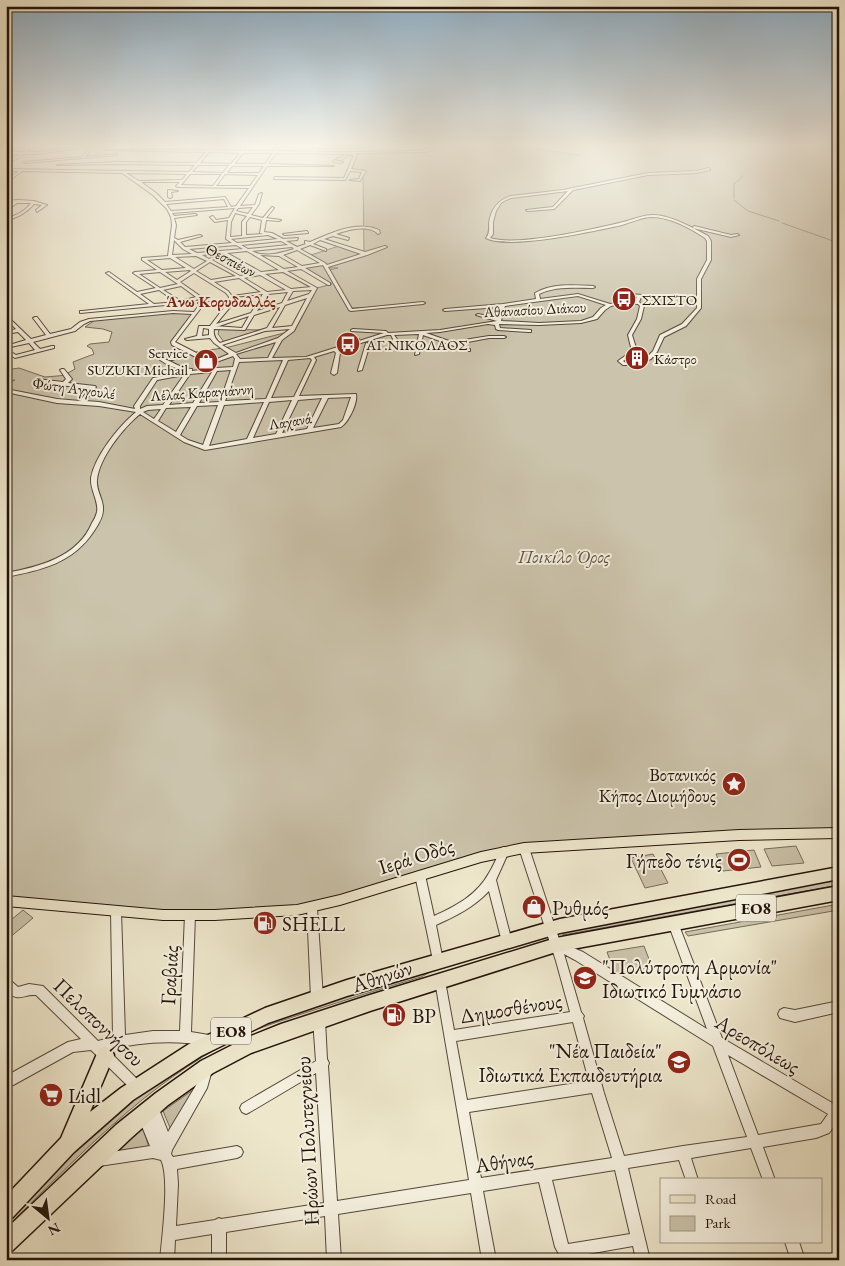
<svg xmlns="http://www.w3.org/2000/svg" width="845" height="1266" font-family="'EB Garamond',serif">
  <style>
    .green { fill: #cbc3ab; stroke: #766b5a }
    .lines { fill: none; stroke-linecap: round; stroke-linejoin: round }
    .stream { stroke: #736757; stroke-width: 1 }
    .minor-casing { stroke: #55483a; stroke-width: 2 }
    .major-casing { stroke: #22130a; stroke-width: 2 }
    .highway-casing { stroke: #22130a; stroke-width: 3 }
    .minor { fill: #f4efde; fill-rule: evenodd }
    .major { fill: #eee7cc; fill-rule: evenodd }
    .highway { fill: #eee7cc; fill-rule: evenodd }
    .labels { text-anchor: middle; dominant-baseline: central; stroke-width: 4; stroke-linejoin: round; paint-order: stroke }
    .far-street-label { font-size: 15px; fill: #22130a; stroke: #f4efde }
    .far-poi-label { font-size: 15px; fill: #22130a; stroke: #f4efde; text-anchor: start }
    .far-neighbourhood-label { font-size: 16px; font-weight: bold; fill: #7a1f14; stroke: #f4efde }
    .shield { fill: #f4efde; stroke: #61554a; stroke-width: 1 }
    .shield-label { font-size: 16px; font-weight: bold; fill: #22130a }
    .park-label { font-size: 18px; font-style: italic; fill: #5d5142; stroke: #f4efde }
    .poi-label { font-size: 18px; fill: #22130a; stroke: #f4efde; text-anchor: end }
    .near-street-label { font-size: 21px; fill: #22130a; stroke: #f4efde }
    .near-poi-label { font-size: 21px; fill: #22130a; stroke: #f4efde; text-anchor: start }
  </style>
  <rect width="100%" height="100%" fill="#eee7cc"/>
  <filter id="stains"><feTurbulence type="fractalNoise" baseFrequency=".004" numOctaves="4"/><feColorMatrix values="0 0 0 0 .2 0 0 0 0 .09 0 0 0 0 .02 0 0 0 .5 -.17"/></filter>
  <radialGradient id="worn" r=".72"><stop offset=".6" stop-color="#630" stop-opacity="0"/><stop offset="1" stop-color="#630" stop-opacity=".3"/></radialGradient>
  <!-- green -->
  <path class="green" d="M445,146H515L580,155L587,146H839V833L524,848L340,900L215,915L6,901V384L15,380L6,381V378L11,376L6,374V370L19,368L45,377L69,375L68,373L75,369L73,362L94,354L92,349L87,346L90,344L109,342L112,332L103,329L85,327L95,320L173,313H193L171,341L172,345L176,347L177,355L229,347L292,331L317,288L332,284L304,267L323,264L351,311L385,307L351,308L329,270L338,268H328L324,262L311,255L339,246L361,253L360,255L364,254L363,177L365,170L352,169L357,154L352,153L354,156H347L342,161H335L337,157H341L343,153L358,152L357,154H360L362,151L414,153L443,148Z
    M219,329L260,330L224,342L218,334Z
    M796,846L804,863L772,866L764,849Z
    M754,850L761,867L723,871L716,854Z
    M653,854L668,883L645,888L631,858Z
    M839,879V885L563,935L562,931L682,907Z
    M839,904V910L688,936L685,932Z
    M23,910L33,918L8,939L6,938V924Z
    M644,946L652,967L615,974L607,952Z
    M440,967L421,977C383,988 346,1000 308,1012C284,1020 260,1027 237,1038C145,1084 78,1157 6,1228V1217L120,1105L174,1069L266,1021Z
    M193,1090L171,1130L163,1111Z
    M142,1126L149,1147L114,1154Z"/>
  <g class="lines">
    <!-- stream -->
    <path class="stream" d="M734,198V184L743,176
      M734,200L748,211L779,221
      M782,223L839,243"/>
    <!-- minor casing -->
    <g class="minor-casing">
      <path id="minor" d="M21,146H25L6,150V148Z
        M33,146H35L26,152H38L77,147L78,148L38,154H24L6,165V163L20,154H6V152H22Z
        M92,146H94L85,157L116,154L117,155L25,163L24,162L82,157Z
        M212,146H214L211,150L241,151L244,148L245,149L244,151H274L278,146H280L277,151L348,152L412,151L424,150L434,149L441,146H443L436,150L424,152L354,153L357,155L351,169L366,171L360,181L350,180L359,179L362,172L350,171L345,180L274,179L275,177L344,178L354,155L349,154L276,153L268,164L334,166H267L240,206L255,205L259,194L262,193L259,204L251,215L263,218L272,207L274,208L266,218L281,220L279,221L266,220L264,232L272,233L283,239L298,238L297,240L286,241L297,247L306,244L305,243V241L310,242C327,235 348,224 368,227C371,227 376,229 379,230L380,233L378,234C369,224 348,230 336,234L349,238L348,240L333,236L324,239L365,252L385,246L387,247L367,255L328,267L352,309L423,302L425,303L423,304L351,311L349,310L323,265L305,268L330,283V285H328L301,269L287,271L317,288L296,327L294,331L282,340L272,358L306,357L357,341L342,342H340V340L357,339H359V341L384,333L351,331V330L353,329L386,331L388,333L440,330L497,321L476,315L478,314L498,318L500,307L445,311L443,310L445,309L503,304L536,299L535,293C552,283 574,285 593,286L595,287L593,288C575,288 556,286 539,294L540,299L578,294L610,304L625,301L630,294L642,295L639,302L644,306L641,319L632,335L637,351L623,361L626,363H634L647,357L653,351L660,335L682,324L697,308V279L707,260V241L705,238C690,228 670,217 652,217C642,217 632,222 622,225C595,231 509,250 486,238C490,233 489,229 489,223C491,209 498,200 511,196L563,190L648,173L696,171L709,168L710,170L696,173L648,175L573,190L554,209L528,211L526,210L553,207L568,191L511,198L506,200L501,203L496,211L493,222V234L490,238C516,247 595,229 623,222C632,220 642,215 653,215C666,215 681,222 693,228L694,226L731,235L737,234L739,235L731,237L693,228L708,236L711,241V260L701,279V308L686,326L664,337L657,352L651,359L635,365H623L618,361L632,351L628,335L637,319L640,306L638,304L624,303L611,306L605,310L597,319L581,323L539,325L499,324L500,328L531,330V332H529L498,330L496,329L495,325L488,324L440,332L426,333L452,342L489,336H504L506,337L504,338H489L457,344L470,349V351H468L423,335L419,354L415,355L419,334L394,335L397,339L394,346H392L390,345L393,339L391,335H387L338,350L340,353L337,373L334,375L331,373L336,353L334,351L314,357L316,360L299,396L356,394C358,402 349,422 341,427L205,450L184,442L140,414C123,428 99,458 97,480C96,491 104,500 103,510C103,517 98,525 94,531C73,563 42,570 6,577V573C39,567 78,557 92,523C94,520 96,516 97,512C99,501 90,490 91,478C95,456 118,427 136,412L99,406L57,403L6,392V389L57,399L80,401L90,388L37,383L34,381L37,379L63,382L66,379L60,370L62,369H64L72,379L68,383L95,386L96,387L85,401L99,402L135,409L134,406L153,378L186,372L168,365L160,360V358C170,359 180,369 192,369V371L216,368L233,367L235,359L233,356L208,365L206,364L207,363L190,354L172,360H168V358L186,352L172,345L171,342L192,314L173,313L90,321L84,324L75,331L33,342L40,349L52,346H54V348L15,358L6,353V349L16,355L35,350L29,343L6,348V346L26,340L18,332L6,334V332L16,329L6,319V315L31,339L46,335L33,318L35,317H37L50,334L71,329L80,322L89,319L173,311L194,312L200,304L198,303L201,302L199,299L178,305L176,304L80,313V311H82L149,304L106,273L109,272L137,292L156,288L133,273L135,272L157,270L142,260V258L168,256L172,225L171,217L167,209L153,195L122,173L22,171L6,183V180L19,171H6V169L189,172L195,165L116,164L57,165L116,162L196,163L206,152L103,150H208ZM209,152L240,153L231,164L200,163ZM243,153H273L265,164H234ZM198,165H229L223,173L192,172ZM232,166H264L259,173H227ZM126,173L187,174L182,180L139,181ZM190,174H222L213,186L181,185ZM225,174L258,175L250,186H216ZM141,182H180L176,186L178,187L249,188L236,206L231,207L225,197L165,202L156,193ZM224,199L228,207L171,211L166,204ZM253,207L248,214L236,211L238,208ZM235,208L229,218L216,220L213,216L210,217L215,222L228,220L226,239L232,243L185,247L180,242L202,236L200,235L178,240L174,238L176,225L174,218L197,215L195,214L174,216L172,213ZM235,213L247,216L242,222V236L230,237L231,222ZM250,217L262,220L260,233L263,234L246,235V222ZM268,235L278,239L237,243L231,239ZM174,240L183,249L192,254L172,255ZM320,240L361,254L327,265L325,263L300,249L310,245L326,251V249L313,244ZM281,241L288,245L248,249L241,245ZM236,245L243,249L197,253L189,249ZM292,247L294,249C281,253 264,258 252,251ZM297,250L320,263L302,266L283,255ZM247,251L279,270L261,272L227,253ZM222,253L257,273L240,276L212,260L214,259V257L209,259L202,255ZM260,255L279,256L298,267L284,269ZM196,256L207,261L194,269L175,257ZM170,258L186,268L162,270L147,260ZM210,262L236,276L211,280L196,271ZM190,270L191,271L177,280L165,272ZM160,272L178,284L160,288L139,274ZM283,272L311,287L291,289L265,274ZM194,273L226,293L229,297L228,303L205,302L203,296H200L180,282ZM260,275L286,290L267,292L244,278ZM239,278L261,292L232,296L228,291L214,282ZM181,286L196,297L181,301L163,290ZM159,290L176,302L154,304L140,294ZM312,290L309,294L287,301L293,291ZM288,292L282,303L257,311L268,294ZM263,294L251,313L216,324L231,306H249L251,305L249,304L232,303L233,297ZM578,296L606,305L601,308L593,317L581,321L539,323L501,321L505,306ZM633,296L637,297L635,301H629ZM307,298L292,326L272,328L285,305ZM204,304L226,305L210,326H199L197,336L185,339L187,340L210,338L214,343L229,354L212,361L175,342ZM280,307L267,328L220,343C215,339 213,335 214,329L245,330L254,315ZM249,316L242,328L215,326H219ZM203,328L209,329V335L202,336ZM290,329L278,338L236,353L222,345L265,331ZM276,342L268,358L240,359L236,354ZM310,358L312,360L294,397L271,398L288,360ZM283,360L266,399L225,401L239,362ZM231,370L220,402L199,403L217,371ZM212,372L193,403L169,405L190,374ZM184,375L163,405L147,406L140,409V406L157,380ZM351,397L343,420L339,424L313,428L328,398ZM322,398L307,429L282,433L298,400ZM292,400L276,434L253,438L269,402ZM264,402L247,439L209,446L224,405ZM218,405L203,445L188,440L180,435L197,406ZM191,407L176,432L158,421L166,408ZM161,409L154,419L143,412L148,410Z
        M313,146L358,147L359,148H312Z
        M334,160L343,162L342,163L333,162Z
        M168,190L178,191L171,192L172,197L170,198L168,197Z
        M18,200L34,201L47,205L37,212L36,210L42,205L34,204C27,212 18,218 6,220V218C16,216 25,211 31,203H17L6,211V208L13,203H6V201Z
        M307,231L308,233L285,235L283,234Z
        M366,343L370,344L362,370L358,371V370Z
        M524,844L527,845L529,848L560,942L583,952L707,1029L668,923L669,920L673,918L677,920L722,1038L839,1107V1120L829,1133L816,1138L763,1147L775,1180H763L751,1148L691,1158L698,1180H686L679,1160L628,1168L650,1260H636L633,1246L565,1258L560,1256L555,1247L539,1182L483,1191L496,1260H482L471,1193L338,1214L341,1260H327L325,1216L226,1232V1260H212V1234L175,1240L174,1260H160C162,1238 170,1177 161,1160L153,1158L99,1166L95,1164L93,1160L95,1156L99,1154L150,1146L137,1114L139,1110L143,1108L147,1110L150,1116L147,1108L149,1104L153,1102L157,1104L168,1132L198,1082L202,1066L206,1064L210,1066L212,1070L207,1088L172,1150L171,1154L173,1157L237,1146L241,1148L243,1152L241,1156L237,1158L177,1169L178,1184L176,1226L215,1220L219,1218L221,1219L324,1203L316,1073L250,1112L246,1114L242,1112L240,1108L242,1104L316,1061L313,1020L315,1016L319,1014L323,1016L325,1020L327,1059L329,1063L328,1066L337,1201L469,1180L435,981L436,977L440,976L444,977L445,981L454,1030L570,1012L556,961L519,848L521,845ZM564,954L575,960L713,1046L747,1137L683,1146L624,1156L604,1093L583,1018L584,1016L581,1012ZM573,1022L589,1081L467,1100L456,1041ZM728,1055L828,1114L821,1124L758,1135ZM592,1093L612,1158L481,1178L469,1112ZM615,1170L630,1234L568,1244L552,1180Z
        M504,847L507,848L509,851L496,880L512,942L511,945L507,947L503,945L502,942L489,891C474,907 456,916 436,925L443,961L442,965L438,966L434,965L415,875L417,872L420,871L423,872L425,875L434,916C456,906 477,895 489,873C494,865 497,857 501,848Z
        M312,903L316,905L317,908L323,998L321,1002L317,1003L313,1002L311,998L307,908L308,905Z
        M116,906L120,908L121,911L125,1035L153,1031H180L185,915L186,912L190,910L194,912L195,915L191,1032L215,1036L217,1040L215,1044L211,1046C176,1040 142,1041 108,1050L141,1083L143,1087L141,1091L137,1093L133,1091L91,1050L73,1052L6,1089V1076L68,1042L81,1039L36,995C22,994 19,1003 6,991V979L10,980L18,987L29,984L43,986L98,1041L113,1037L111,911L112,908Z
        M839,1001V1012L795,1022L780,1018L778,1014L780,1010L784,1008L795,1010Z
        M785,1242H799L805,1260H791Z"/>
    </g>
    <!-- major casing -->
    <g class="major-casing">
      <path id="major" d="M839,828V838L739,840L524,853L481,862L340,905L297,915L215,920H163L6,906V896L163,910H215L297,905L340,895L481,852L524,843L739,830Z"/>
    </g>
    <!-- highway casing -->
    <g class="highway-casing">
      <path id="highway" d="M839,867V879L560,933L347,996L268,1023L201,1056L133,1100L74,1152L13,1217L6,1220V1196L61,1138L99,1049L105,1046L111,1049L114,1055L90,1112L121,1088L189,1044L265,1008L347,980L560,919Z
        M839,886V900L556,952L370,1011L251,1053L213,1073L168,1105L130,1139L13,1250L6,1253V1229L116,1125L156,1093L201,1061L246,1038L281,1024L370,995L556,938Z"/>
    </g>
    <!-- minor -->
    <use href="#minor" class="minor"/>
    <!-- major -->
    <use href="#major" class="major"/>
    <!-- highway -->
    <use href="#highway" class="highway"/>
  </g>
  <!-- sky -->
  <linearGradient id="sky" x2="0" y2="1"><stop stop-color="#8facc2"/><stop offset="0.45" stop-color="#f7f4e8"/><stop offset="1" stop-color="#f7f4e8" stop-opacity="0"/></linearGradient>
  <rect width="845" height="323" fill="url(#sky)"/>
  <!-- icons -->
  <defs>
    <g id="bus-disc" transform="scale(1.25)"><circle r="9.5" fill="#8f2418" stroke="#f4efde"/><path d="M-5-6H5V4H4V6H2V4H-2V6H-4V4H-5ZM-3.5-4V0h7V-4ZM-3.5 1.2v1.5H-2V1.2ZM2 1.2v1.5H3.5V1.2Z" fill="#fff"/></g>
    <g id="building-disc" transform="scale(1.25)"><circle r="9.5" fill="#8f2418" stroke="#f4efde"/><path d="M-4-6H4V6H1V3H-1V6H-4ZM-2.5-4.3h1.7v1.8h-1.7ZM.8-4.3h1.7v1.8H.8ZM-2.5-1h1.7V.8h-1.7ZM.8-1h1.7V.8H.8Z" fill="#fff"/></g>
    <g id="shop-disc" transform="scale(1.25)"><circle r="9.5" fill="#8f2418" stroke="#f4efde"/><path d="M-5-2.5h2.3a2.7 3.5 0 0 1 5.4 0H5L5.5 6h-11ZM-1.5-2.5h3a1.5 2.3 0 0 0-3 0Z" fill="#fff"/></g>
    <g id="sight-disc" transform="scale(1.25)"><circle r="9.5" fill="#8f2418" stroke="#f4efde"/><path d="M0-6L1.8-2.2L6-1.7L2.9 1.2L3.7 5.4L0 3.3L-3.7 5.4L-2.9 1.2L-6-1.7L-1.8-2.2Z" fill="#fff"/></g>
    <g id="stadium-disc" transform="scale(1.25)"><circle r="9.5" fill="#8f2418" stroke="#f4efde"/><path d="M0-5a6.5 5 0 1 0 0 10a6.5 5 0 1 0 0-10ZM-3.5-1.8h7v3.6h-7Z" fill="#fff"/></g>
    <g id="fuel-disc" transform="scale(1.25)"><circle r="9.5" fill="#8f2418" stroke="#f4efde"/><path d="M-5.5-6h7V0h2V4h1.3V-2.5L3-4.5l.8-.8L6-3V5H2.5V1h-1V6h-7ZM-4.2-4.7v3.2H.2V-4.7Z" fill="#fff"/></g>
    <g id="school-disc" transform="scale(1.25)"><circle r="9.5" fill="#8f2418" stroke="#f4efde"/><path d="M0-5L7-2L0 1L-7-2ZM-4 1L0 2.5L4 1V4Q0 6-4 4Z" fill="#fff"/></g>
    <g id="supermarket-disc" transform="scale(1.25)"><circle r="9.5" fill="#8f2418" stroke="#f4efde"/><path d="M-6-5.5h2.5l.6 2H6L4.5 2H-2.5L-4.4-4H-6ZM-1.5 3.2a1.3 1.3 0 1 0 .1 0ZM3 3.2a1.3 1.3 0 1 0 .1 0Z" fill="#fff"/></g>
  </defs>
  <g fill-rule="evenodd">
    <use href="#bus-disc" x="624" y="299"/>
    <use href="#bus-disc" x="348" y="344"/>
    <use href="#building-disc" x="637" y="358"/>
    <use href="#shop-disc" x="206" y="361"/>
    <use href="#sight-disc" x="734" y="784"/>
    <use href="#stadium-disc" x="739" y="860"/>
    <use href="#shop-disc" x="534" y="907"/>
    <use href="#fuel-disc" x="265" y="923"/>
    <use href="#school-disc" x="585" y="978"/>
    <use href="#fuel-disc" x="394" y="1015"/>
    <use href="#school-disc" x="679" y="1062"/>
    <use href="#supermarket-disc" x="51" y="1095"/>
  </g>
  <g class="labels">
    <!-- far-street labels -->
    <g class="far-street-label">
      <text transform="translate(231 260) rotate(28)">Θεσπιέων</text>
      <text transform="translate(535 309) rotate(-3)">Αθανασίου Διάκου</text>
      <text transform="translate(74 388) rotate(8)">Φώτη Αγγουλέ</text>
      <text transform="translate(202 392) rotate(-4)">Λέλας Καραγιάννη</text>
      <text transform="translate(290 421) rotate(-9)">Λαχανά</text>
    </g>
    <!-- far-poi labels -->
    <g class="far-poi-label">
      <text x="642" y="299">ΣΧΙΣΤΟ</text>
      <text x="366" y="344">ΑΓ.ΝΙΚΟΛΑΟΣ</text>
      <text x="188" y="352" text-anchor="end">Service<tspan x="188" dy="17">SUZUKI Michail</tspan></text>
      <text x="654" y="358">Κάστρο</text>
    </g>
    <!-- far-neighbourhood labels -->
    <g class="far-neighbourhood-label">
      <text x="221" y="301">Άνω Κορυδαλλός</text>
    </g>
    <!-- shield labels -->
    <g class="shield">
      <rect x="736" y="894.5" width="40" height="27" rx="4"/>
      <rect x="211" y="1017.5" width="40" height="27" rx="4"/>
    </g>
    <g class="shield-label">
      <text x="756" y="908">ΕΟ8</text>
      <text x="231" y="1031">ΕΟ8</text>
    </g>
    <!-- park labels -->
    <g class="park-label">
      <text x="564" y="556">Ποικίλο Όρος</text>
    </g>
    <!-- poi labels -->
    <g class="poi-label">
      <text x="716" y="774">Βοτανικός<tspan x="716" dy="21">Κήπος Διομήδους</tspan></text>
    </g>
    <!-- near-street labels -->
    <g class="near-street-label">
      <text transform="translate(416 856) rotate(-17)">Ιερά Οδός</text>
      <text transform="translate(169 975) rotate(-87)">Γραβιάς</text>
      <text transform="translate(382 976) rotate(-18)">Αθηνών</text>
      <text transform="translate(511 1008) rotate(-9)">Δημοσθένους</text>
      <text transform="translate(99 1022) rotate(44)">Πελοποννήσου</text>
      <text transform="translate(758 1044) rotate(31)">Αρεοπόλεως</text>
      <text transform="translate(307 1141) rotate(-93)">Ηρώων Πολυτεχνείου</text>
      <text transform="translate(504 1161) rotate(-9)">Αθήνας</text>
    </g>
    <!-- near-poi labels -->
    <g class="near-poi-label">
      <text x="722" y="860" text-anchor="end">Γήπεδο τένις</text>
      <text x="552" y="907">Ρυθμός</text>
      <text x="282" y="923">SHELL</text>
      <text x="602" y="966">"Πολύτροπη Αρμονία"<tspan x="602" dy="24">Ιδιωτικό Γυμνάσιο</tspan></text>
      <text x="412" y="1015">BP</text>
      <text x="662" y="1050" text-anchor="end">"Νέα Παιδεία"<tspan x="662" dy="24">Ιδιωτικά Εκπαιδευτήρια</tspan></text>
      <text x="68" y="1095">Lidl</text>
    </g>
  </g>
  <!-- margin -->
  <rect width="845" height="1266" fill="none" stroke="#eee7cc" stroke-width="25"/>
  <rect x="8" y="8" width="830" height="1251" fill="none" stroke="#22130a" stroke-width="2.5"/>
  <rect x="12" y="12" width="820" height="1241" fill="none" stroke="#22130a"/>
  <!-- legend -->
  <rect x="660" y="1178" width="162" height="65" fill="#f4efde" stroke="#a09789"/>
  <rect x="670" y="1195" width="25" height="8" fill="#eee7cc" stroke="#a09789"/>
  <text x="705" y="1204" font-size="15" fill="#22130a">Road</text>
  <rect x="670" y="1216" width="25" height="15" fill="#cbc3ab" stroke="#a09789"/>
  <text x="705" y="1228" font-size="15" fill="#22130a">Park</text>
  <!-- north arrow -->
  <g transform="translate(48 1218) rotate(151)" stroke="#f4efde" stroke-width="4" paint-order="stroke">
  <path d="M0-4L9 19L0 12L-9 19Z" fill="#22130a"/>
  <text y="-8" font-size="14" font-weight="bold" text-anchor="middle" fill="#22130a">N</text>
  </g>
  <rect width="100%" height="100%" filter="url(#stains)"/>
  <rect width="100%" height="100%" fill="url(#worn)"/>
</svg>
